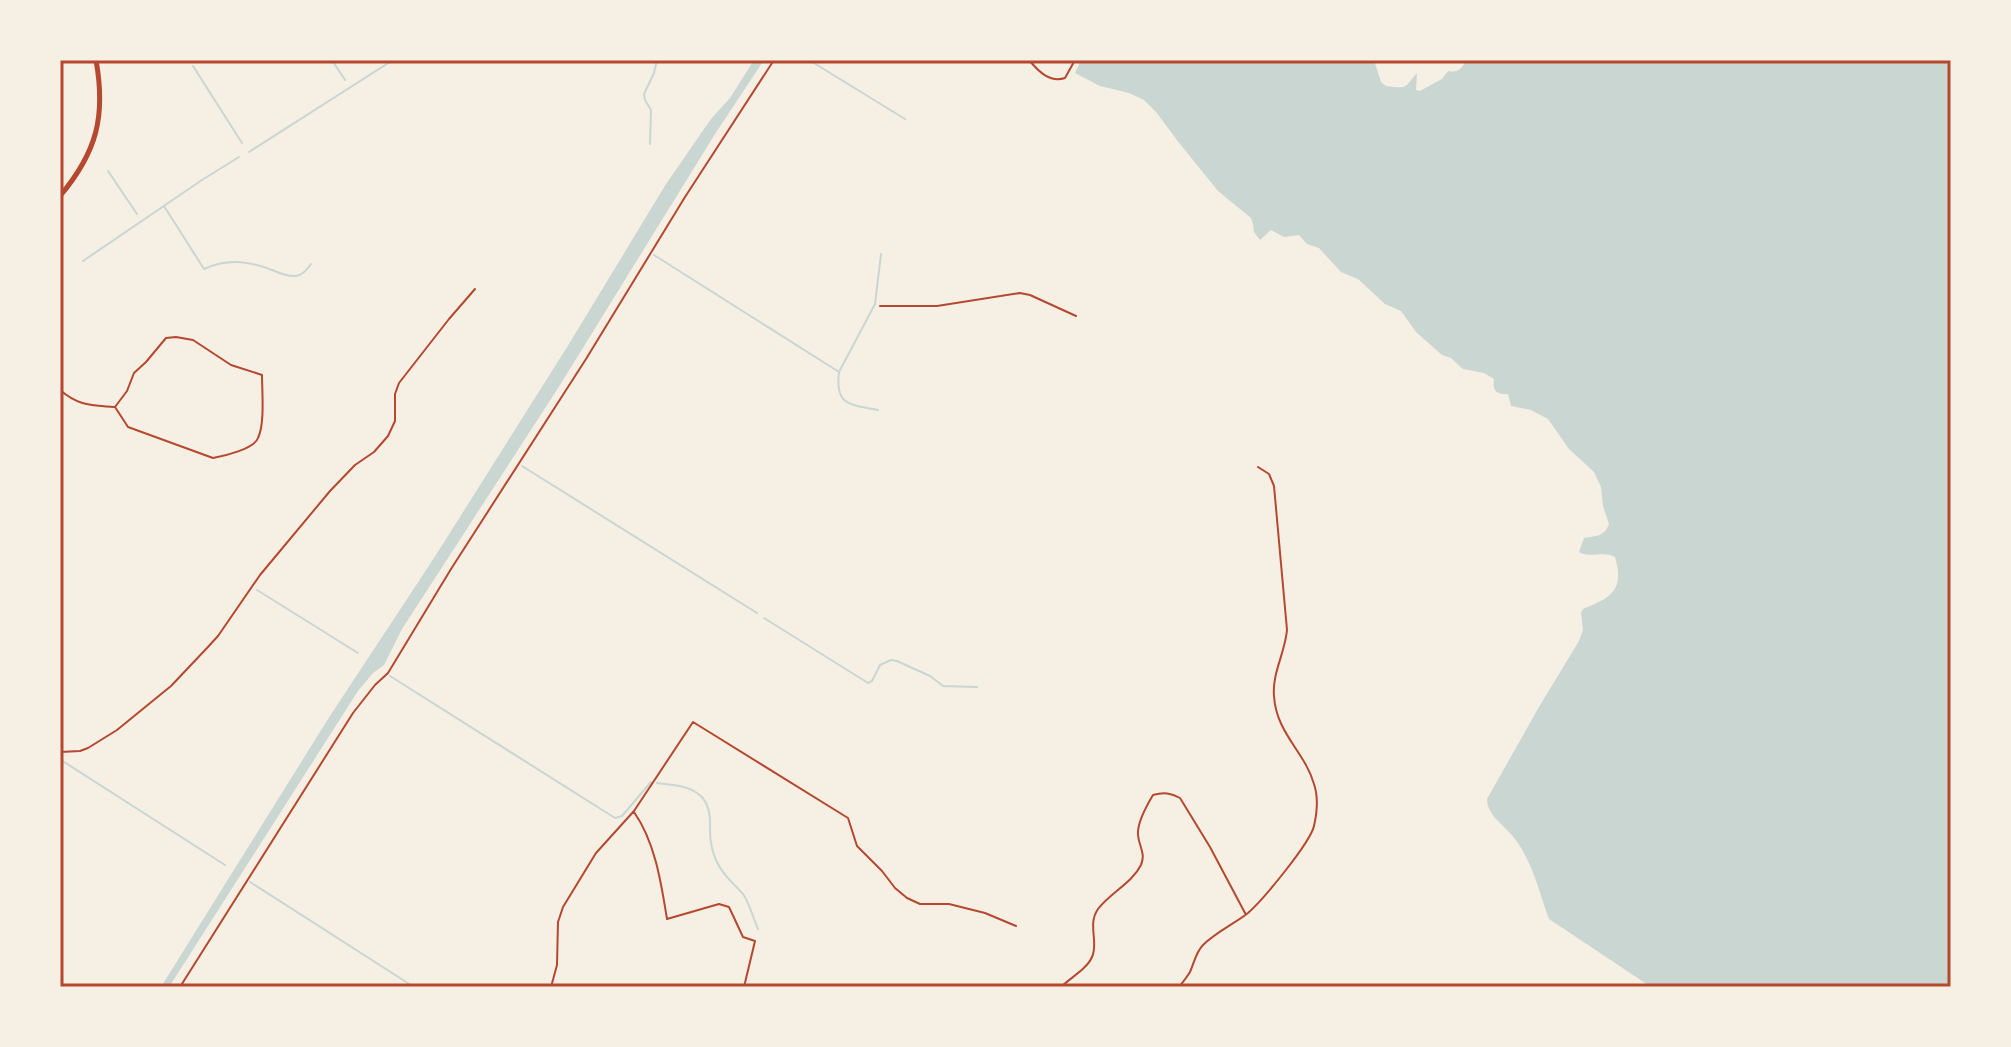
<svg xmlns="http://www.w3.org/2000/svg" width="2011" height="1047" font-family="Barlow,sans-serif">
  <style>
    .water { fill: #c9d6d2 }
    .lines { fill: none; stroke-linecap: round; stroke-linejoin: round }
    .stream { stroke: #c9d6d2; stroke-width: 2 }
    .service { stroke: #b5482f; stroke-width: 2 }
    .tertiary { stroke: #b5482f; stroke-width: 5 }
    .neatline { fill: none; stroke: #b5482f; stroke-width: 3 }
  </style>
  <rect width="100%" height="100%" fill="#f6efe4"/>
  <!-- water -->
  <path class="water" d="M754,60H764L715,134L560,385L402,629L384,665L373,673L358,691L169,987H161L328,719L436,555L569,344L666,184L711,119L730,98Z
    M1081,60H1156L1160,61L1161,60H1374L1381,82L1386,86C1408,89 1404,88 1417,73L1416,90L1420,91L1442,79L1448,71C1458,73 1462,69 1466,60H1951V987H1651L1549,919C1539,892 1533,863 1515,839C1506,826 1487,816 1487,799L1539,707L1579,641L1583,630L1581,613L1583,609C1611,598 1625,590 1615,557C1603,550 1591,559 1579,552L1584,538C1595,536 1604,537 1609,524L1603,506L1601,487L1594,472L1569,449L1548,419L1531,410L1511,406L1508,394C1497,395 1492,391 1494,379L1484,373L1463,369L1451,358L1442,355L1416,332L1401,311L1385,304L1358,279L1341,272L1319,248L1307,244L1299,235L1284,237L1271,230L1260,240L1254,232L1253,224L1251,218L1218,191L1180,144L1156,112L1144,100L1129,93L1100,86L1075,73Z"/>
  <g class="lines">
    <!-- stream -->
    <path class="stream" d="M332,60L345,80
      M809,60L905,119
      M193,66L242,143
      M650,144L651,110L645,100L644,94L654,73L657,60
      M249,152L393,60
      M108,171L137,214
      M164,206L204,269C227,258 249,261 272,270C279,273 288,277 296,276C303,275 307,269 311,264
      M654,255L839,372C835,406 849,404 878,410
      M83,261L202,180L239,157
      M839,372L875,304L881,254
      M522,466L757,613
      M257,590L358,653
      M764,618L868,683L872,681L880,665L891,660L897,661L930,676L943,686L977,687
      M390,676L615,818L622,816L651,782
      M61,760L225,865
      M657,783C684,786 710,788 710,822C710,836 710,847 716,860C722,874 733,883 743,894C750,904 753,918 758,929
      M250,882L414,987"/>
    <!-- service -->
    <path class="service" d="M1029,60C1039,72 1050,83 1065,78L1075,60
      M880,306H937L1020,293L1030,295L1076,316
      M176,337L193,340L231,365L262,375C262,391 265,424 258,438C254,449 224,456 213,458L128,427L115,407L127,391L134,373L146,362L166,338Z
      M60,390C79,406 90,405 114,407
      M60,752L80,751L88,748L117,730L171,686L207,648L218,636L260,575L330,491L355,465L374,452L388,436L395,421V394L399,383L449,319L475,289
      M634,812C655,842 661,882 667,919L719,904L729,907L743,937L755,941L744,987
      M180,987L353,713L375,685L388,673L451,569L586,359L685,197L774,60
      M551,987L557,965L558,922L563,907L596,853L634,811L693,722L848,818L857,846L882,871L895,888L907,898L920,904H949L985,913L1016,926
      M1061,987C1070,978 1087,969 1092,957C1099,942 1087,925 1098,909C1110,893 1132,883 1141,865C1146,853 1139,847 1138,835C1137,824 1147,805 1153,795C1164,792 1171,793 1180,798L1210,847L1245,913
      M1179,987C1183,982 1187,977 1190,972C1194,963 1196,952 1203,945C1216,932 1234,924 1248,913C1263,900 1310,843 1314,826C1317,813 1318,796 1314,784C1305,752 1276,733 1274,696C1272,673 1285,653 1287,630L1274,486L1269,474L1258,467"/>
    <!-- tertiary -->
    <path class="tertiary" d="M60,196C97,152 106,116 96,60"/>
  </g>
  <!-- border -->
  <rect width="2011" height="1047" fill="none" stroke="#f6efe4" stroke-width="124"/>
  <rect x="62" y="62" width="1887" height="923" class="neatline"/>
</svg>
